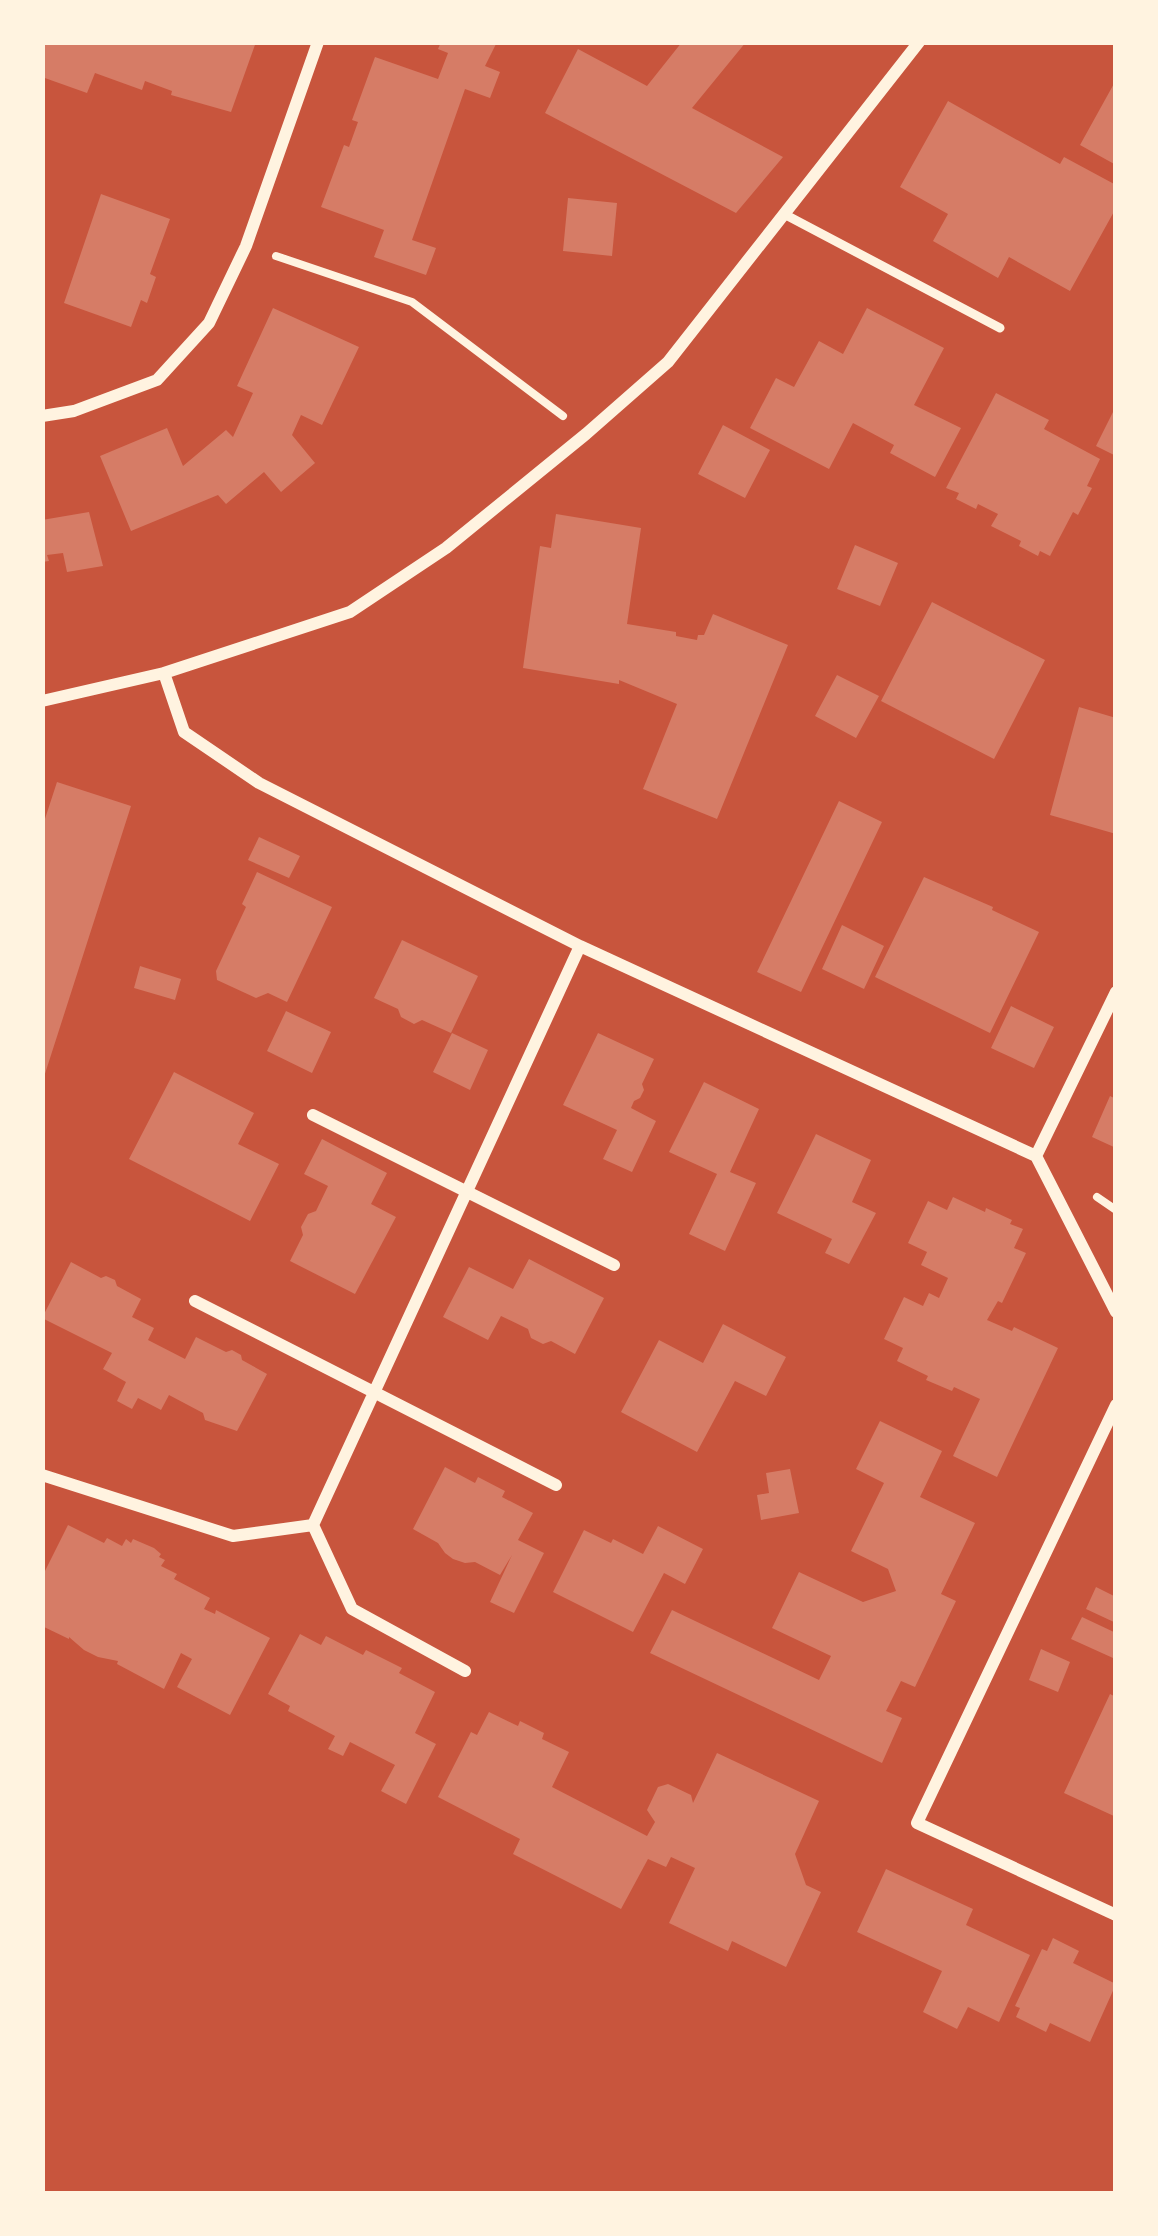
<svg xmlns="http://www.w3.org/2000/svg" width="1158" height="2236" font-family="Arial,sans-serif">
  <style>
    .building { fill: #d67c66 }
    .lines { fill: none; stroke-linecap: round; stroke-linejoin: round }
    .path { stroke: #fff3e0; stroke-width: 8 }
    .service { stroke: #fff3e0; stroke-width: 9 }
    .minor { stroke: #fff3e0; stroke-width: 12 }
  </style>
  <rect width="100%" height="100%" fill="#c8553d"/>
  <!-- building -->
  <path class="building" d="M42,42H256L231,112L171,95L172,91L145,81L142,90L95,73L87,93L42,77L45,55L42,54Z
    M441,42H497L485,66L500,72L490,98L465,89L412,240L436,248L426,275L374,257L384,230L321,207L344,145L349,147L358,122L352,120L375,57L438,79L448,53L438,49Z
    M682,42H746L692,108L783,157L736,213L545,113L578,49L647,86Z
    M1116,80V165L1080,145Z
    M948,101L1060,164L1064,157L1116,185V208L1070,291L1009,257L998,278L933,241L948,214L900,187Z
    M101,194L170,219L150,274L156,277L147,303L141,300L131,327L64,303Z
    M568,198L617,203L612,256L563,251Z
    M273,308L359,347L322,425L301,415L292,435L315,463L281,492L264,472L226,504L218,495L131,531L100,456L167,428L183,466L226,430L233,437L253,393L237,386Z
    M867,308L944,348L914,405L961,428L935,477L890,453L894,445L853,423L829,469L750,428L776,378L794,387L819,341L843,354Z
    M996,393L1049,420L1044,429L1100,459L1087,486L1092,488L1078,515L1073,512L1050,556L1040,551L1038,556L1019,546L1021,541L991,526L998,514L978,504L976,509L956,499L959,493L946,488Z
    M1116,406V456L1096,446Z
    M723,425L770,450L745,498L698,474Z
    M89,512L103,566L67,572L63,553L47,555L49,561L42,562V520Z
    M556,514L641,528L627,624L676,632V636L697,640L698,635H704L713,614L788,645L717,819L643,789L677,704L619,680V684L523,668L540,546L551,548Z
    M855,545L898,563L880,606L837,589Z
    M932,602L1045,660L994,759L881,701Z
    M837,675L879,696L856,738L815,716Z
    M1079,707L1116,718V834L1050,815Z
    M57,782L131,806L43,1080L42,828Z
    M839,801L882,822L801,992L757,972Z
    M259,837L300,856L289,878L248,860Z
    M257,872L332,907L287,1002L268,993L256,998L217,980L216,971L246,907L242,904Z
    M924,877L993,907L992,910L1039,932L990,1033L875,977Z
    M842,925L884,946L864,989L822,969Z
    M402,940L478,976L451,1033L422,1020L414,1024L401,1017L398,1009L374,998Z
    M140,966L181,979L175,1000L134,988Z
    M1011,1006L1054,1027L1034,1068L991,1048Z
    M286,1011L331,1032L312,1073L267,1051Z
    M452,1033L488,1050L470,1090L433,1072Z
    M598,1033L654,1059L642,1084L644,1090L640,1098L634,1101L631,1108L656,1121L632,1172L603,1159L617,1130L563,1105Z
    M174,1072L254,1113L238,1144L279,1164L250,1221L129,1159Z
    M704,1082L759,1109L730,1172L756,1183L725,1251L689,1234L717,1174L669,1152Z
    M1110,1096L1116,1099V1148L1092,1137Z
    M816,1134L871,1160L852,1202L876,1213L849,1264L825,1253L832,1239L777,1213Z
    M322,1139L387,1173L371,1204L396,1217L355,1294L290,1261L303,1235L301,1227L308,1214L316,1211L328,1186L304,1174Z
    M953,1197L985,1212L986,1208L1012,1220L1010,1224L1023,1229L1014,1248L1026,1253L1002,1303L998,1301L987,1320L1012,1331L1014,1327L1058,1348L997,1477L953,1456L980,1399L954,1387L952,1391L926,1380L928,1376L897,1361L903,1348L884,1339L904,1297L923,1306L929,1293L939,1298L948,1278L921,1265L927,1252L908,1243L928,1201L947,1210Z
    M529,1259L604,1298L575,1354L551,1341L543,1344L531,1338L528,1329L501,1316L488,1340L443,1317L469,1267L513,1289Z
    M71,1262L101,1278L106,1276L115,1280L117,1286L141,1299L132,1317L154,1328L148,1340L185,1359L196,1337L226,1352L232,1350L241,1355L242,1360L267,1374L237,1431L205,1420L203,1413L169,1395L161,1410L138,1398L132,1409L117,1401L126,1382L103,1369L112,1353L42,1318Z
    M723,1324L786,1357L766,1396L735,1381L697,1452L621,1412L659,1340L703,1363Z
    M880,1421L942,1451L920,1497L975,1523L941,1594L956,1601L915,1687L901,1681L886,1711L902,1718L882,1763L650,1653L672,1610L819,1680L831,1656L772,1628L799,1572L863,1602L896,1591L888,1569L851,1551L884,1483L856,1469Z
    M445,1467L475,1483L478,1477L505,1491L502,1497L533,1513L518,1540L544,1553L514,1613L490,1602L512,1555L500,1575L475,1562L465,1563L453,1559L445,1553L438,1543L413,1529Z
    M790,1469L799,1513L761,1520L757,1495L769,1493L766,1473Z
    M68,1525L104,1543L107,1538L122,1546L126,1539L131,1543L133,1539L154,1548L161,1554L159,1557L165,1560L161,1566L177,1574L174,1579L210,1598L204,1609L215,1614L216,1610L270,1638L230,1715L177,1687L192,1659L181,1653L164,1689L117,1664L118,1661L98,1657L84,1650L69,1637V1639L42,1626V1577Z
    M658,1526L703,1549L685,1584L664,1573L633,1632L553,1592L584,1530L611,1543L613,1539L643,1554Z
    M1096,1587L1116,1597V1623L1086,1609Z
    M1082,1617L1116,1633V1651L1113,1658L1071,1639Z
    M300,1634L321,1645L326,1636L363,1655L366,1650L402,1668L399,1673L435,1692L415,1733L436,1744L406,1804L381,1791L395,1765L350,1742L343,1756L328,1749L335,1736L288,1711L290,1706L268,1694Z
    M1041,1649L1070,1662L1058,1692L1029,1680Z
    M1110,1694L1116,1697V1817L1064,1793Z
    M489,1712L518,1726L520,1721L544,1733L542,1739L569,1752L552,1787L647,1836L655,1822L647,1810L658,1787L668,1784L691,1795L693,1803L717,1753L819,1801L795,1854L806,1885L821,1892L786,1967L732,1941L728,1951L669,1923L695,1868L671,1857L666,1867L648,1859L621,1909L513,1854L520,1839L438,1797L471,1732L477,1735Z
    M886,1869L973,1909L966,1925L1030,1955L999,2022L968,2007L957,2029L923,2012L942,1971L857,1932Z
    M1053,1938L1079,1951L1073,1963L1116,1984L1090,2042L1050,2023L1046,2032L1016,2017L1020,2008L1015,2006L1042,1949L1047,1951Z"/>
  <g class="lines">
    <!-- path -->
    <path class="path" d="M276,256L412,302L563,416
      M1097,1197L1116,1210"/>
    <!-- service -->
    <path class="service" d="M784,214L1000,328"/>
    <!-- minor -->
    <path class="minor" d="M42,416L74,411L157,380L209,323L246,246L318,42
      M164,673L184,732L259,783L580,946L1036,1156L1116,1312
      M42,701L164,673L350,612L446,548L586,434L668,362L919,42
      M313,1115L614,1265
      M1036,1156L1116,992
      M195,1301L556,1485
      M1116,1405L917,1823L1116,1915
      M42,1475L233,1536L313,1525L352,1609L465,1671
      M313,1525L580,946"/>
  </g>
  <!-- border -->
  <rect width="1158" height="2236" fill="none" stroke="#fff3e0" stroke-width="90"/>
</svg>
